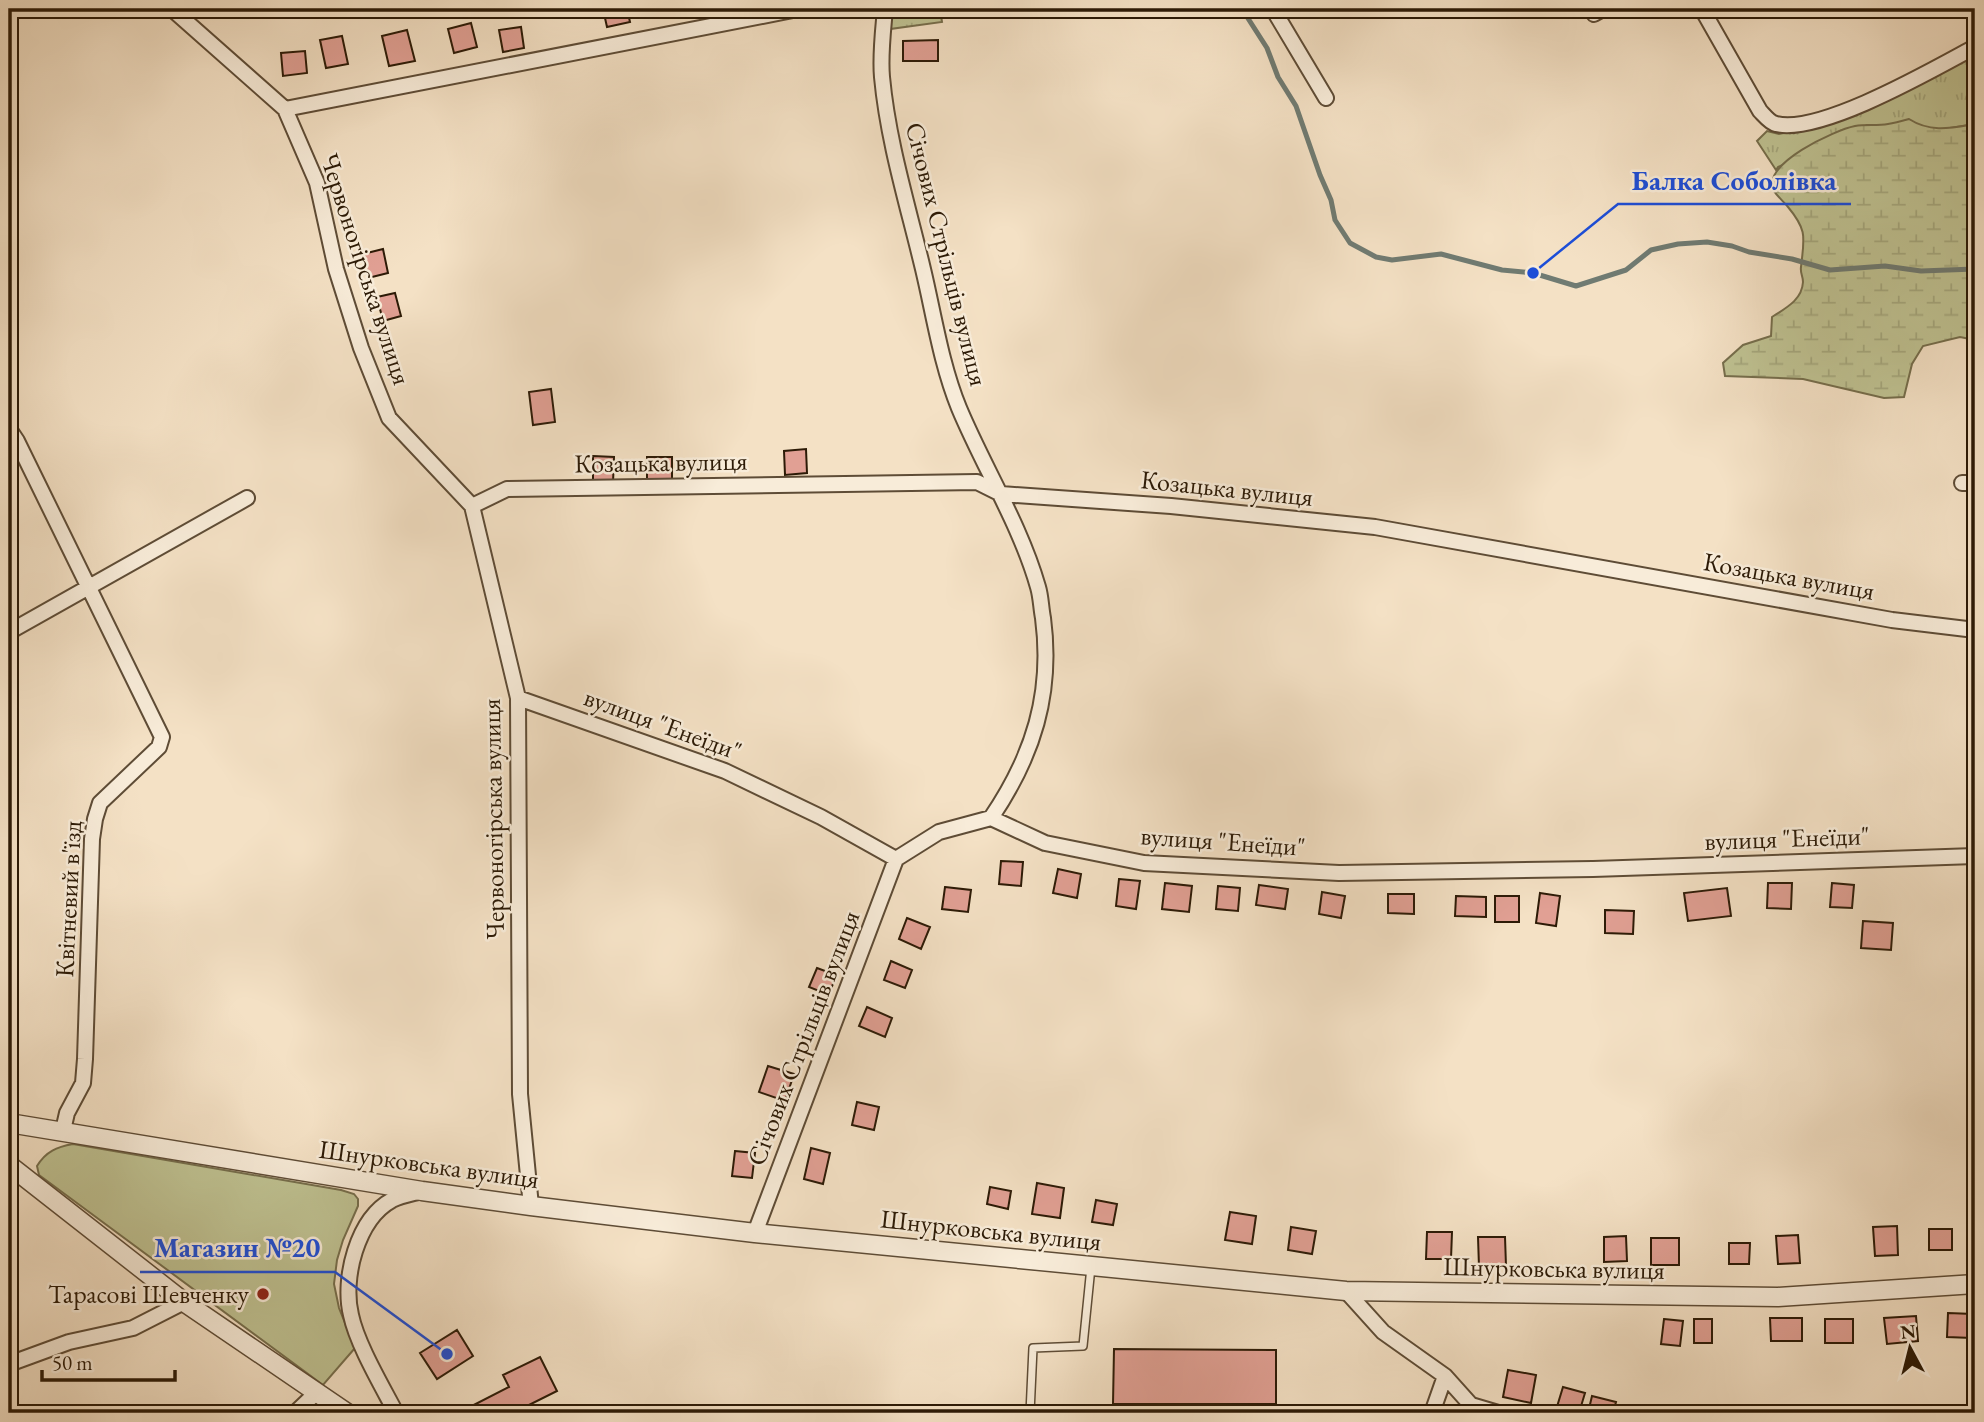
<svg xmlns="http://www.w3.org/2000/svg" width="1984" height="1422" font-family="'EB Garamond',serif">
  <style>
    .grass { fill: url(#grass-tufts); stroke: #766e4c; stroke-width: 2 }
    .wetland { fill: url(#wetland-marsh); stroke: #766e4c; stroke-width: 2 }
    .green { fill: #bfc292; stroke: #766e4c; stroke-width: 2 }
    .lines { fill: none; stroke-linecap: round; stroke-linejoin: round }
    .stream { stroke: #707b72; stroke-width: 5 }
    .building { fill: #e1a094; stroke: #2c1a06; stroke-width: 2 }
    .service-casing { stroke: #5e4c36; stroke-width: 10 }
    .minor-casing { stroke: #5e4c36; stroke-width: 18 }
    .tertiary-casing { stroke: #5e4c36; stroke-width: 21 }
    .service { stroke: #f8ecd9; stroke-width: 7 }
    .minor { stroke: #f8ecd9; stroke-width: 14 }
    .tertiary { stroke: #f8ecd9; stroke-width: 18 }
    .poi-dot { fill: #8f2418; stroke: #f8ecd9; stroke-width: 2.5 }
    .labels { text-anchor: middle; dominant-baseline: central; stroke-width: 5; stroke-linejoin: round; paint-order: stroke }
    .street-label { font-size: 26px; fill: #2c1a06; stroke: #f8ecd9 }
    .poi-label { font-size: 26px; fill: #2c1a06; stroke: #f8ecd9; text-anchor: end }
    .leader { fill: none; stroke: #1d4ed8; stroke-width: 2.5 }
    .callout-dot { fill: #1d4ed8; stroke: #f8ecd9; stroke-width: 2.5 }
    .callout-label { font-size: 28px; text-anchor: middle; font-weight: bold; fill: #1d4ed8; stroke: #f8ecd9; stroke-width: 5; stroke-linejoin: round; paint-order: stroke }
  </style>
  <defs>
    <pattern id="grass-tufts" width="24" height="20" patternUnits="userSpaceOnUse" patternTransform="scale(1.75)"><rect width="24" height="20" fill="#bfc292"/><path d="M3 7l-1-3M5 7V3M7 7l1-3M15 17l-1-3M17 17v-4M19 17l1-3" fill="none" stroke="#a4a67c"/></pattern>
    <pattern id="wetland-marsh" width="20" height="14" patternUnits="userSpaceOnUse" patternTransform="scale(1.75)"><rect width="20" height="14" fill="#bfc292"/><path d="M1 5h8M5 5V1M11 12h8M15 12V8" fill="none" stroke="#a4a67c"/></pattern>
  </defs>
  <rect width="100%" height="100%" fill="#f4e1c5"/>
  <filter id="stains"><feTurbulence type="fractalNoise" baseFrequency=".00286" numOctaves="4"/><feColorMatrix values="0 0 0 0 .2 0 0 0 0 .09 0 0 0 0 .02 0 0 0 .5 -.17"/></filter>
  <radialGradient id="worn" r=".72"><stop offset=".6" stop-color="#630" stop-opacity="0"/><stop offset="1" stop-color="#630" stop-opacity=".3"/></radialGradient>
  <!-- grass -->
  <path class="grass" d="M891,9H940L942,22L890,29Z
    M1975,54V124L1937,130L1921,127L1867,125L1778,167L1776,170L1757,141L1767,131L1779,134L1793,131Z"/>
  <!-- wetland -->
  <path class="wetland" d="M1909,119C1931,133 1951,128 1975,124V340L1960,337L1923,346L1912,364L1904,397L1884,398L1803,379L1725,376L1723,363L1743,345L1771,336L1772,317C1786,308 1802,300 1803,282C1803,276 1800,273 1801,267C1804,238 1808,231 1788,207C1784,202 1777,196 1774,191C1760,164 1835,130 1855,126C1866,124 1877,126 1888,124C1895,123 1902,121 1909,119Z"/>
  <!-- green -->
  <path class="green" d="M73,1144L341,1190L354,1194L358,1199V1206L343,1240L337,1260L334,1284L339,1308L355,1348L323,1385L39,1175L37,1166C46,1151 57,1147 73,1144Z"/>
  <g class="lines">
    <!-- stream -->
    <path class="stream" d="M1242,9L1267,48L1278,77L1296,106L1320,175L1331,200L1335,220L1350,243L1376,257L1392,260L1441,254L1502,270L1533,273L1576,286L1626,270L1651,250L1678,244L1707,242L1732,246L1749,252L1792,259L1830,270L1885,266L1921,271L1975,269"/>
  </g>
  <!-- building -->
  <path class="building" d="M603,9H627L630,22L607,27Z
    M471,23L477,47L454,53L448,29Z
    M521,27L524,48L503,52L499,30Z
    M407,30L415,61L389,66L382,36Z
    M342,36L348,64L326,68L320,40Z
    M938,40V61H903V41Z
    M305,51L307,73L283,76L281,53Z
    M383,249L388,273L368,278L363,254Z
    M395,293L401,316L383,321L377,297Z
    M551,389L555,422L533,425L529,392Z
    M806,449L807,473L785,475L784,451Z
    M593,456L614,457L613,483L593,482Z
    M647,457H672V481L647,482Z
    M1001,861L1023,862L1021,886L999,884Z
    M1058,869L1081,874L1077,898L1053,893Z
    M1119,879L1140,881L1136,909L1116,906Z
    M1165,883L1192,886L1189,912L1162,909Z
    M1768,883H1792L1791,909L1767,908Z
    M1832,883L1854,885L1852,908L1830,907Z
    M1259,885L1288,889L1285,909L1256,905Z
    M1218,886L1240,888L1238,911L1216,909Z
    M945,887L971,890L968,912L942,909Z
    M1727,888L1731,916L1688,921L1684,893Z
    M1322,892L1345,896L1341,918L1319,914Z
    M1540,893L1560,896L1556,926L1536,923Z
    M1388,894H1414V914L1388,913Z
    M1456,896L1486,897V917L1455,916Z
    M1495,896H1519V922H1495Z
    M1605,910L1634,911L1633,934L1605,933Z
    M907,918L930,927L921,949L899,939Z
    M1863,921L1893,923L1891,950L1861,948Z
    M891,961L912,970L905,988L884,980Z
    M817,968L836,975L829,995L809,987Z
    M867,1007L892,1018L885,1037L859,1026Z
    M768,1066L794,1074L785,1101L759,1092Z
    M857,1102L879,1107L874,1130L852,1125Z
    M811,1148L830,1153L823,1184L804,1179Z
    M735,1151L755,1153L752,1178L732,1176Z
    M1037,1183L1064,1188L1060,1218L1032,1214Z
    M990,1187L1011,1191L1008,1209L987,1204Z
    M1096,1200L1117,1204L1113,1225L1092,1222Z
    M1230,1212L1256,1216L1252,1244L1225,1240Z
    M1897,1226L1898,1255L1875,1256L1873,1227Z
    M1291,1227L1316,1231L1312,1254L1288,1250Z
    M1929,1229H1952V1250H1929Z
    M1427,1232H1452L1451,1259H1426Z
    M1798,1235L1800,1263L1778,1264L1776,1236Z
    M1626,1236L1627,1261L1604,1262V1237Z
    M1478,1237H1505L1506,1266L1479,1267Z
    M1651,1238H1679V1265H1651Z
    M1729,1243H1750L1749,1264H1729Z
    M1948,1313L1973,1314L1972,1338L1947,1337Z
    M1916,1316L1918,1341L1887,1344L1884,1318Z
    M1770,1318H1802V1341H1771Z
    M1664,1319L1683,1321L1680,1346L1661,1344Z
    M1694,1319H1712V1343H1694Z
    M1825,1319H1853V1343H1825Z
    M457,1330L473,1356L437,1379L420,1353Z
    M1114,1349L1276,1350V1404H1113Z
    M540,1357L557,1391L513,1413H466L464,1410L509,1387L503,1375Z
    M1508,1370L1536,1375L1531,1403L1503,1397Z
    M1563,1387L1585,1393L1579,1413L1556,1410Z
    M1592,1396L1616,1402L1613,1413H1588Z"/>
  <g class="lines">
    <!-- service casing -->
    <g class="service-casing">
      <path id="service" d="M1030,1413L1033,1348L1083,1346L1091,1267"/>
    </g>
    <!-- minor casing -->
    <g class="minor-casing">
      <path id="minor" d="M172,9L285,109L317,183L336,269L361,348L389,418L472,506L518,698L520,1094L531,1206
        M885,9C883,32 880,55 882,77C888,142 908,206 923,269C934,315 941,364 959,408C984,468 1020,524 1038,587C1041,597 1041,608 1043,618C1053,694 1033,756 991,818
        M1273,9L1326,98
        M1702,9L1760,111C1764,115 1770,123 1776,124C1820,135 1934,69 1975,47
        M1594,14L1603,9
        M285,109L798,9
        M9,429L17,441L162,737L159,747L100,803L95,819L92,839L85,1059L83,1083L67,1113L64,1126L70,1134
        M1962,483H1975
        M472,506L507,489L977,482L1001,494L1171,506L1375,527L1892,620L1975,630
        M9,632L247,498
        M518,698L725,771L821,817L896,859L939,832L991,818L1045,843L1144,863L1339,873L1593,869L1975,856
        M755,1233L896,859
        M1346,1291L1383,1332L1445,1376L1471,1405L1498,1413
        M9,1364L69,1342L133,1328L184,1302
        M295,1413L316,1393
        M396,1413C382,1386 357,1344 351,1315C342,1279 357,1219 392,1200C400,1196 410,1194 418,1192
        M1432,1413L1445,1376"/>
    </g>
    <!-- tertiary casing -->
    <g class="tertiary-casing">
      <path id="tertiary" d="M9,1123L422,1191L531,1206L755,1233L1346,1291L1778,1297L1975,1284
        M9,1165L184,1302L347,1413"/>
    </g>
    <!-- service -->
    <use href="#service" class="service"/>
    <!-- minor -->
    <use href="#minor" class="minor"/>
    <!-- tertiary -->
    <use href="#tertiary" class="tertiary"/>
  </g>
  <!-- markers -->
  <circle class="poi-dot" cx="263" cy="1294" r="7"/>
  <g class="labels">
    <!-- street labels -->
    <g class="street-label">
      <text transform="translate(947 254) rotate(76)">Січових Стрільців вулиця</text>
      <text transform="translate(366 269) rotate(72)">Червоногірська вулиця</text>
      <text transform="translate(661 462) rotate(-1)">Козацька вулиця</text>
      <text transform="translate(1227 488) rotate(6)">Козацька вулиця</text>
      <text transform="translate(1789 576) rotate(10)">Козацька вулиця</text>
      <text transform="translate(663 724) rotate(20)">вулиця "Енеїди"</text>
      <text transform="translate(493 819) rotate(-91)">Червоногірська вулиця</text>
      <text transform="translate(1787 838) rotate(-2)">вулиця "Енеїди"</text>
      <text transform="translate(1223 841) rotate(4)">вулиця "Енеїди"</text>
      <text transform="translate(68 899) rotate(-87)">Квітневий в'їзд</text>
      <text transform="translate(803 1038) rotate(-69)">Січових Стрільців вулиця</text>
      <text transform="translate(429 1164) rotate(8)">Шнурковська вулиця</text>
      <text transform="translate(991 1230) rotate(6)">Шнурковська вулиця</text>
      <text transform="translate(1554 1268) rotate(1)">Шнурковська вулиця</text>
    </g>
    <!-- poi labels -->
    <g class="poi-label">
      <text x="249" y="1294">Тарасові Шевченку</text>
    </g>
  </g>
  <!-- callouts -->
  <path class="leader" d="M1533 273L1618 204H1851M447 1354L335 1272H140"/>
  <g class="callout-dot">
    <circle cx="1533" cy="273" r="7"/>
    <circle cx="447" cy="1354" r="7"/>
  </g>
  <g class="callout-label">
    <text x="1734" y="190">Балка Соболівка</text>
    <text x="237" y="1257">Магазин №20</text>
  </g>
  <!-- margin -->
  <rect width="1984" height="1422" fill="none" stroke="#f4e1c5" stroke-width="35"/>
  <rect x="10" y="10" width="1963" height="1401" fill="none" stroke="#2c1a06" stroke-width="3.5"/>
  <rect x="18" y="18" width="1949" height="1387" fill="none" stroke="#2c1a06" stroke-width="2"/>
  <!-- north arrow -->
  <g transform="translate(1910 1348) rotate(353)" stroke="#f8ecd9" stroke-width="5" paint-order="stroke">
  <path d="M0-5L12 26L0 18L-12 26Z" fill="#2c1a06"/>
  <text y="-10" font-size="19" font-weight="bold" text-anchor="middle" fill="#2c1a06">N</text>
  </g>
  <!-- scale -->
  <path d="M42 1370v10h133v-10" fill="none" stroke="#2c1a06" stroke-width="3.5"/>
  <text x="52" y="1370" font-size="21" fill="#2c1a06" stroke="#f8ecd9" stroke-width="5" paint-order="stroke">50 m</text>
  <rect width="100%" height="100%" filter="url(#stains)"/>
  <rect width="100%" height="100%" fill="url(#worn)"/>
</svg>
